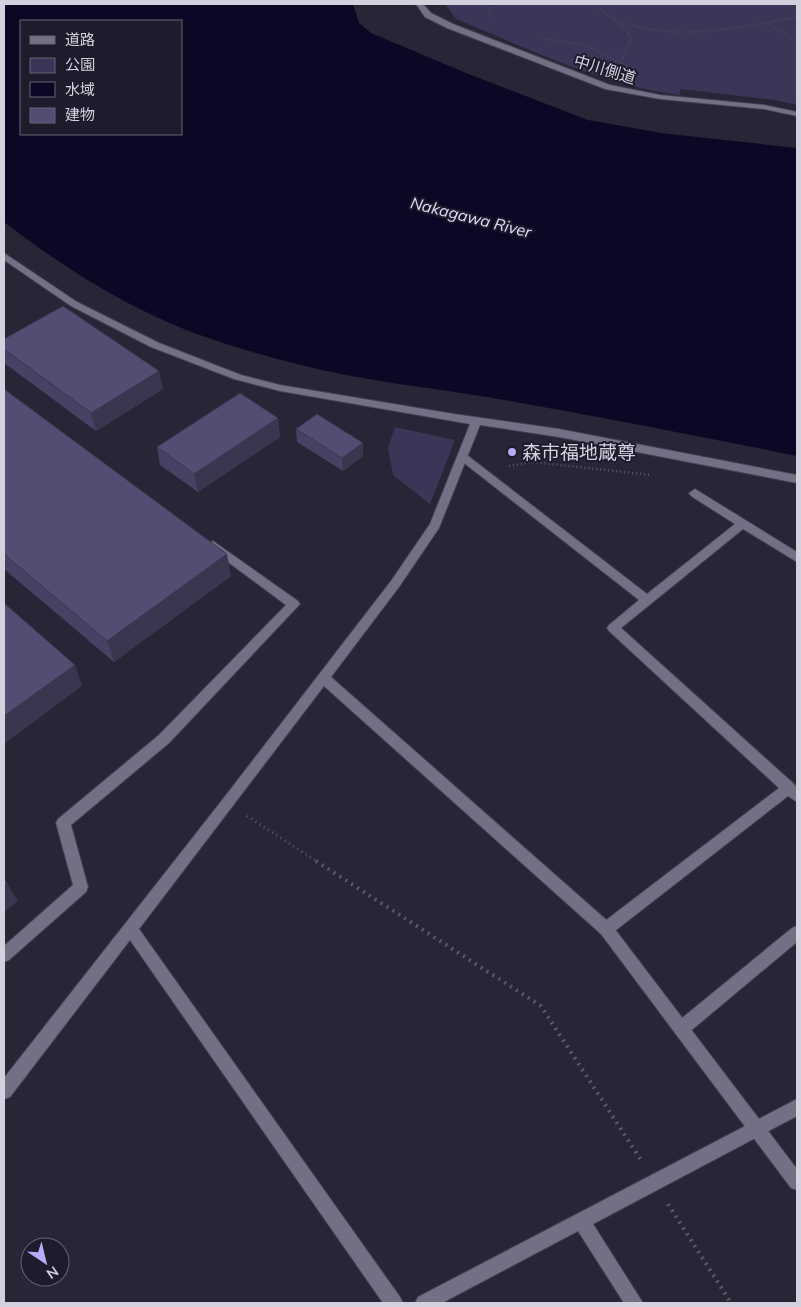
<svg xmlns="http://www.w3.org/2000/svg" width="801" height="1307" font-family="Mulish,'Noto Sans JP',sans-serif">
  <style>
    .green { fill: #3b3557 }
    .water { fill: #0e0625; fill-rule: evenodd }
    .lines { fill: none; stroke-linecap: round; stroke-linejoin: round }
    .service-casing { stroke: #42404f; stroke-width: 2 }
    .minor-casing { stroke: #42404f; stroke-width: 2 }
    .path-far3 { stroke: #5c5a69; stroke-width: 2; stroke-dasharray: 0.5 2.5; stroke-linecap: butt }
    .path-far2 { stroke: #5c5a69; stroke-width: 2.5; stroke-dasharray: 1 3; stroke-linecap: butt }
    .path-far1 { stroke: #5c5a69; stroke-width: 3; stroke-dasharray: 1 4; stroke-linecap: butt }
    .path { stroke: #5c5a69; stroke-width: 4; stroke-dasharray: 2 5; stroke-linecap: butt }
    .service { fill: #727085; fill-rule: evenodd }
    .minor { fill: #727085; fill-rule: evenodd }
    .wall { fill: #474263 }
    .shaded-wall { fill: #3a3650 }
    .building { fill: #534d73; stroke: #3a3650 }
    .poi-dot { fill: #b7abf8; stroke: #1e1b2c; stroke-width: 2 }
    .labels { text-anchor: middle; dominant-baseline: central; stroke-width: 4; stroke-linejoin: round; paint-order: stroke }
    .far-street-label { font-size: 16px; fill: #d2d1dd; stroke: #1e1b2c }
    .far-water-label { font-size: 16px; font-style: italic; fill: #e0ddf8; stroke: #1e1b2c }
    .poi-label { font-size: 19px; fill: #d2d1dd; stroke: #1e1b2c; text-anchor: start }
  </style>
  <rect width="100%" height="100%" fill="#272536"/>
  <!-- green -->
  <path class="green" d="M445,4H797V105L775,100L680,89V95C601,85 529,49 456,19Z
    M395,427L455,440L430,504L393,475L388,448Z"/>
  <!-- water -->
  <path class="water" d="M4,4H353L359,23L371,33L466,73L588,120L661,133L797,148V456C694,435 591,415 487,397C426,387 365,381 305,366C248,352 190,335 138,308C90,284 46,254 4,222ZM21,21H181V134H21Z"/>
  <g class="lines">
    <!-- service casing -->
    <g class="service-casing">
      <path id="service" d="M463,452L647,594L735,524L691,496L689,493L695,489L797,552V562L743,529L621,628L794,784L797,788V802L788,796L611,934L606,936L601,934L599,929L601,924L779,788L609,631L607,628L609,625L639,600L459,459L458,456Z
        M213,541L298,601L300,604L169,743L71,825L88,887L86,892L9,960L4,962V946L73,885L56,823L58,819L159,735L286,605L209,548L207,545Z
        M797,926V942L688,1033L682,1036L676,1033L674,1028L676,1023L792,928Z
        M797,1099V1116L593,1224L643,1303H624L578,1231L442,1303H415L418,1297Z"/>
    </g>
    <!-- minor casing -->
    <g class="minor-casing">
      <path id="minor" d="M416,4H423L431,13L453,24L610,85L660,95L764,105L797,112V116L764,109L660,99L605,89L447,28L425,17Z
        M4,253L77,302L159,343L241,375L280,385L454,414L559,429L797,475V483L559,437L480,425L439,528L399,587L331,677L611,924L797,1169V1190L791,1188L601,934L324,686L139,929L400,1297L403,1303H383L130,940L10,1097L4,1099V1078L223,799L391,581L430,524L470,424L280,391L234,379L151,347L71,306L4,260Z"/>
    </g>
    <!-- path-far3 -->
    <path class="path-far3" d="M488,4L491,19
      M593,4C600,9 607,15 615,19C672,44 739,27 797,17
      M615,20L627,31L631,39L622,60L623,65L629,69
      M765,23L797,40
      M542,38L589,46L623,65"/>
    <!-- path-far2 -->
    <path class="path-far2" d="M509,466L532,462L652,475"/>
    <!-- path-far1 -->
    <path class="path-far1" d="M247,816L318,862"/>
    <!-- path -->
    <path class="path" d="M316,861L541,1006L641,1160
      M668,1204L731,1303"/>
    <!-- service -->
    <use href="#service" class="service"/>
    <!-- minor -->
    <use href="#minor" class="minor"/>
  </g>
  <!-- wall -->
  <path class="wall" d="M4,339L163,389L96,431L4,363Z
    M4,389L231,576L114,662L4,569Z
    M278,418L280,437L198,492L160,465L157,447Z
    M296,429L363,456L343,471L297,442Z"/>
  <!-- shaded-wall -->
  <path class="shaded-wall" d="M159,371L163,389L96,431L91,413Z
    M278,418L280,437L198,492L194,474Z
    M363,443V456L343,471L342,458Z
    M227,554L231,576L114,662L107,641Z
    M75,665L82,686L4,744V716Z
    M7,883L18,901L4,912V886Z"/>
  <!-- building -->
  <path class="building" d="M63,306L159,371L91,413L4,349V339Z
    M4,389L227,554L107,641L4,554Z
    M240,393L278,418L194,474L157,447Z
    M317,414L363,443L342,458L296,429Z
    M4,603L75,665L4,716Z
    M4,879L7,883L4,886Z"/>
  <!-- markers -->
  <circle class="poi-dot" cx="512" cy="452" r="5"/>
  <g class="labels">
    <!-- far-street labels -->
    <g class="far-street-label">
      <text transform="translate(605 69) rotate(17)">中川側道</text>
    </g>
    <!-- far-water labels -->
    <g class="far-water-label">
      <text transform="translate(471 217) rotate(14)">Nakagawa River</text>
    </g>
    <!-- poi labels -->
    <g class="poi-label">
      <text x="522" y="452">森市福地蔵尊</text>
    </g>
  </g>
  <!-- border -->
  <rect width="801" height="1307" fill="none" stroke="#d2d1dd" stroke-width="10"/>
  <!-- legend -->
  <rect x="20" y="20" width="162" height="115" fill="#1e1b2c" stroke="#666473"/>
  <rect x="30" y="36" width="25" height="8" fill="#727085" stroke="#666473"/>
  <text x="65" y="45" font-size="15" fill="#d2d1dd">道路</text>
  <rect x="30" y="58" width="25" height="15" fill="#3b3557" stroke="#666473"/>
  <text x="65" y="70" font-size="15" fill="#d2d1dd">公園</text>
  <rect x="30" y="82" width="25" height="15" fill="#0e0625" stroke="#666473"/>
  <text x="65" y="95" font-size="15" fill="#d2d1dd">水域</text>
  <rect x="30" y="108" width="25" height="15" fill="#534d73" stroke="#666473"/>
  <text x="65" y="120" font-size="15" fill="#d2d1dd">建物</text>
  <!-- north arrow -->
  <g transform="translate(45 1262) rotate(145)"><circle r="24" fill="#1e1b2c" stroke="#666473"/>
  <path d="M0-4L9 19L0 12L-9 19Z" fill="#b7abf8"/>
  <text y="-8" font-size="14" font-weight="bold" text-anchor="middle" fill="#d2d1dd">N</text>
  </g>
</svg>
